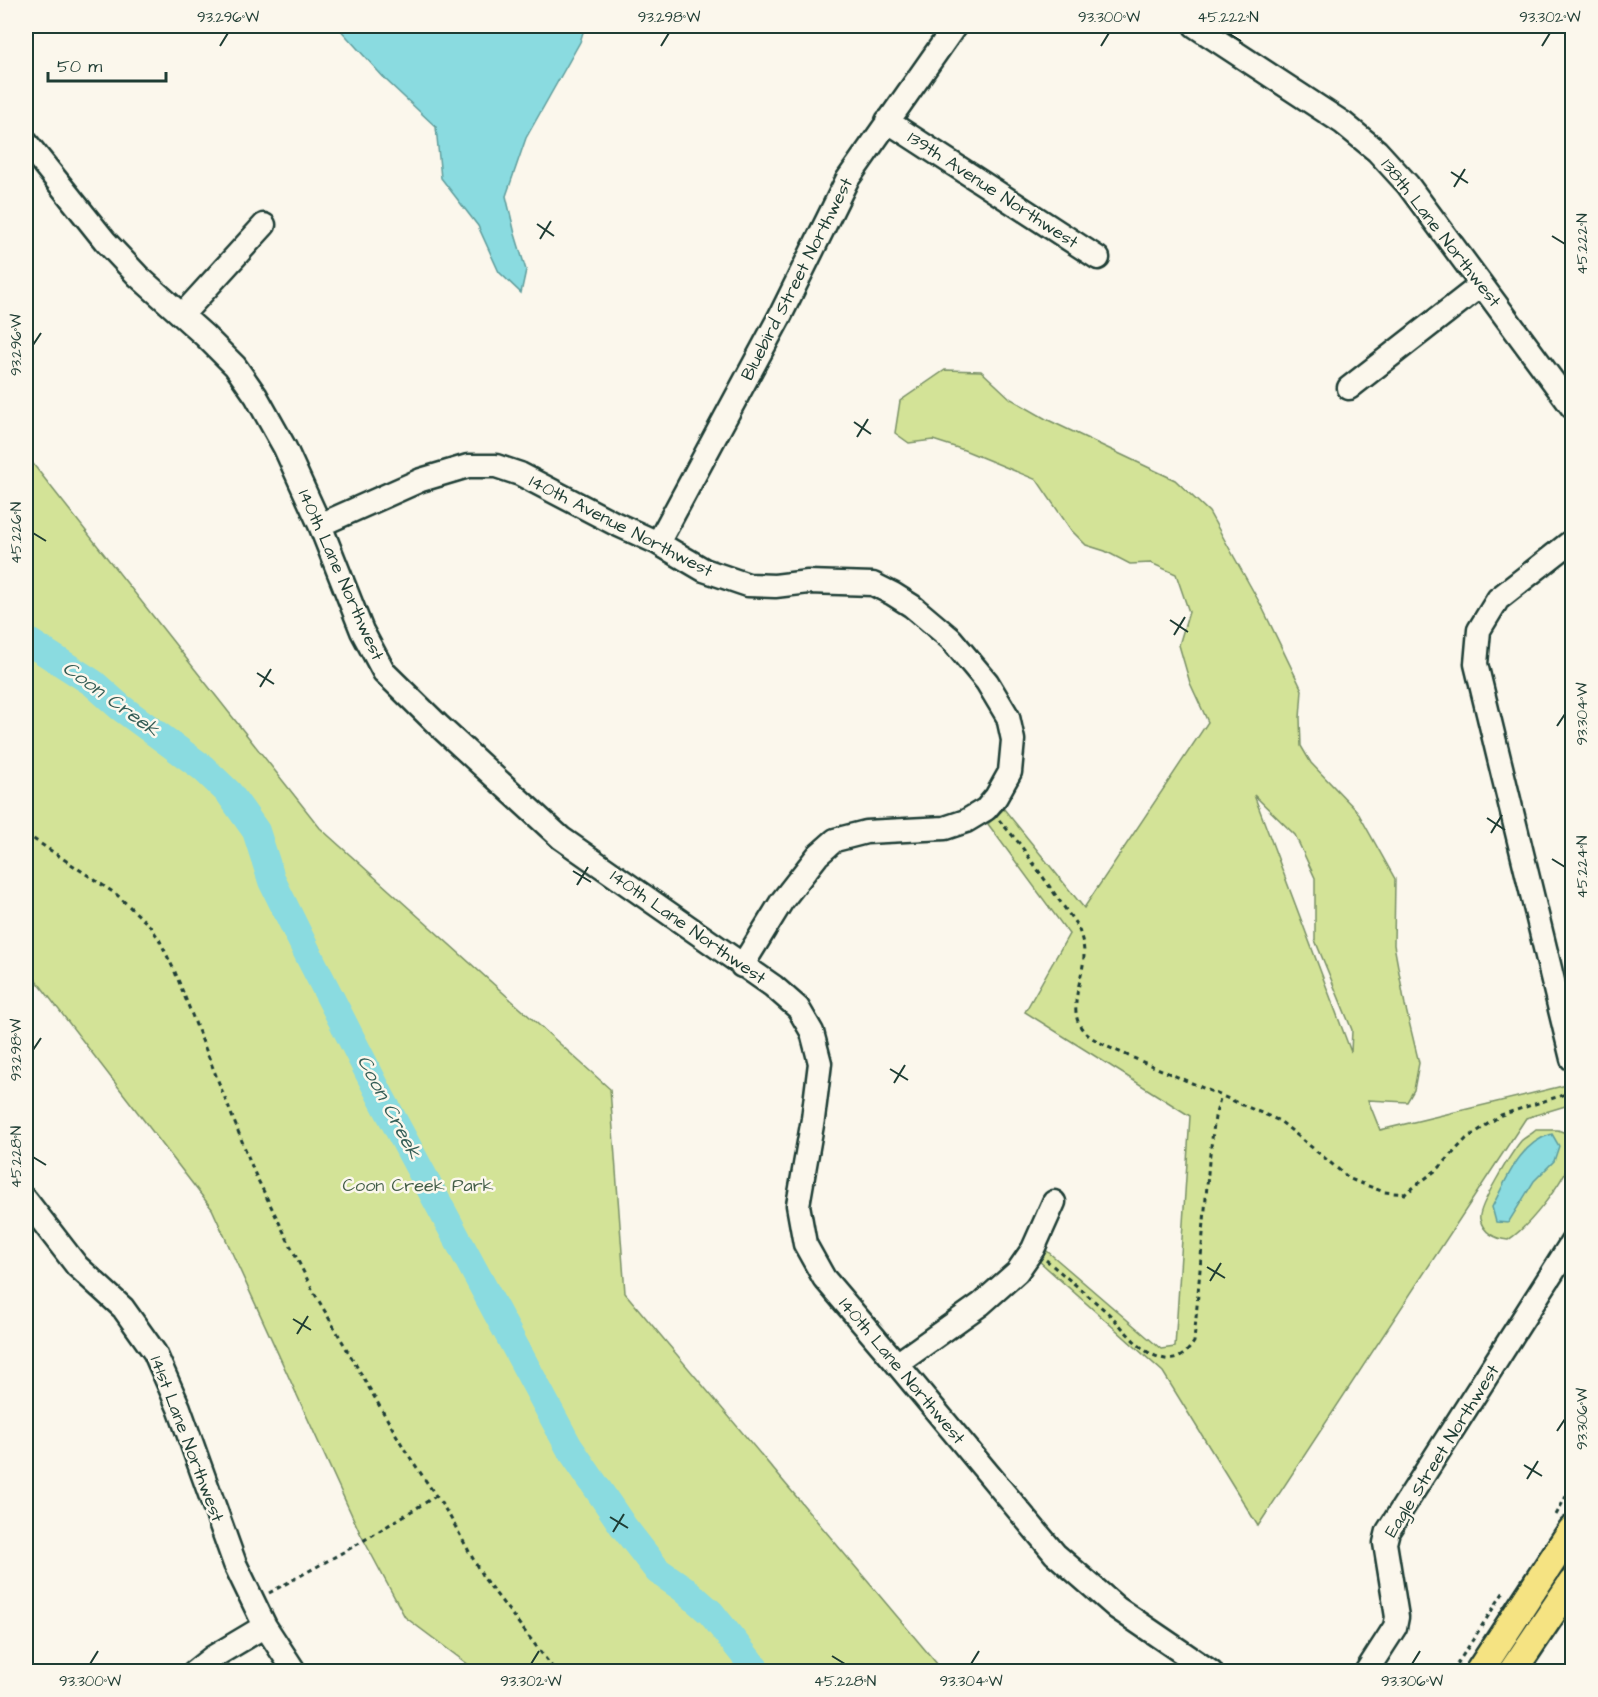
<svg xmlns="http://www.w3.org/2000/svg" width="1598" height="1697" font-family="'Architects Daughter',sans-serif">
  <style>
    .green { fill: #d3e397; stroke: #799066; stroke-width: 1.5; fill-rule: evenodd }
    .water { fill: #8adbe0; stroke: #5f9c9b; stroke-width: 1.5 }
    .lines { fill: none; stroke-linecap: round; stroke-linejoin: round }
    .river { stroke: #8adbe0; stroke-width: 28 }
    .minor-casing { stroke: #1f3d34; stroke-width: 27 }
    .major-casing { stroke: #1f3d34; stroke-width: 32 }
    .path { stroke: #1f3d34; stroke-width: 3; stroke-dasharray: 4.5 4.5; stroke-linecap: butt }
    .minor { stroke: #fbf7ec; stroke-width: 22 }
    .major { stroke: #f5e382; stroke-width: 27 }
    .ticks { fill: none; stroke: #1f3d34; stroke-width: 2 }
    .labels { text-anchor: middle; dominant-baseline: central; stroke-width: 5; stroke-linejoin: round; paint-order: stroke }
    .street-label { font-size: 18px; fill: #1f3d34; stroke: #fbf7ec }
    .park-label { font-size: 18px; fill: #435e48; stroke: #fbf7ec }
    .water-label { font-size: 20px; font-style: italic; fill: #345d56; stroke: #fbf7ec }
    .neatline { fill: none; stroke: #1f3d34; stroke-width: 2 }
    .ticks-label { font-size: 15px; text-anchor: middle; fill: #1f3d34 }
  </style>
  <rect width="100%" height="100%" fill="#fbf7ec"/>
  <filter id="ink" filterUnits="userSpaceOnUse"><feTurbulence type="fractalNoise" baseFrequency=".0167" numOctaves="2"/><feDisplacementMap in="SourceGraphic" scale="12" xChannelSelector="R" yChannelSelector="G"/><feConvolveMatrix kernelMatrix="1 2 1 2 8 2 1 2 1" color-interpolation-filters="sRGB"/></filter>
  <g filter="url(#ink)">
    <!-- green -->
    <path class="green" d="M945,370L981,371L1011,399L1046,419L1175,480L1209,512L1262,607L1302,690L1300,718L1301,746L1311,763L1357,811L1395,879L1394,945L1405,1005L1419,1063L1414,1090L1407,1102L1368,1100L1380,1130L1571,1084L1572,1088V1104L1526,1118L1258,1526L1163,1372L1039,1261L1047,1251L1161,1349L1175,1347L1190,1116L1025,1012L1069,934L988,824L1004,809L1084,908L1208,722L1190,683L1179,645L1189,612L1176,574L1151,563L1130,564L1105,551L1086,545L1071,530L1037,480L964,450L933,440L909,443L895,433L900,401ZM1254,795L1295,835L1315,878V940L1352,1030L1351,1052Z
      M26,455L320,828L610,1089L625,1293L943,1671H477L405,1617L360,1533L212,1209L26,967Z
      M1536,1130H1558L1571,1135C1573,1142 1574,1152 1571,1159C1563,1183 1529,1227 1508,1240C1496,1239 1483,1233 1480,1219C1477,1208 1512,1152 1521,1141C1525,1137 1532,1134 1536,1130Z"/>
    <!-- water -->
    <path class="water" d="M337,26H585L580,42L526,138L506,196L515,234L526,270L521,293L499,272L478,226L441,178L436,127L386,80Z
      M1552,1134L1559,1146L1554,1161L1534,1181L1508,1223L1496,1222L1492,1207C1507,1179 1519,1143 1552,1134Z"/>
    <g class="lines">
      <!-- river -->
      <path class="river" d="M26,640L93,683L120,707L203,768L229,793L256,831L272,881L310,958L381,1097L569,1447L623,1526L658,1571L684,1589L711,1613L758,1672"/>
      <!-- minor casing -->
      <g class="minor-casing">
        <path id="minor" d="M1195,26L1343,123L1377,151L1408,185L1572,407
          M887,121L1098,258
          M26,142L105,241L138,276L205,336L235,366L256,396L285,448L320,525L362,631L384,672L438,725L561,838L773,986L798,1008L812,1032L820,1063L813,1119L798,1205L805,1244L824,1278L897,1364L1055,1554L1117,1608L1211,1672
          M182,315L264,225
          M1349,388L1481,285
          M320,525L421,480L468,466H496L520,474L614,523L658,543L704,570L748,585L775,586L808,582L873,584L893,594L912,606L951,639L987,682L1008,717L1013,740L1010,772L996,797L986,809L966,821L945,828L866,832L835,840L818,855L782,901L742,966
          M1572,541L1498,599L1479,630L1476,664L1572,1059
          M658,543L780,316L847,180L955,26
          M26,1200L77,1266L123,1308L155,1353L179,1408L235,1564L265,1626L295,1672
          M897,1364L981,1304L1017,1272L1033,1249L1054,1202
          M194,1672L213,1657L265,1626
          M1366,1672L1395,1627L1397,1617L1385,1543L1388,1531L1572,1242"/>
      </g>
      <!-- major casing -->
      <g class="major-casing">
        <path id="major" d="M1479,1672L1572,1530
          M1512,1672L1572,1583"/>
      </g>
      <!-- path -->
      <path class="path" d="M999,820L1019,843L1078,927C1081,936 1084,944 1084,954C1084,980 1063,1015 1088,1035C1094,1040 1102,1043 1108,1047L1280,1121L1350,1179L1384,1192L1405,1194L1439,1168L1466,1139L1501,1115L1572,1092
        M26,834L116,894L149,925L159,939L175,972L255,1174L312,1289L405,1450L449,1515L483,1577L556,1672
        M1046,1260C1067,1278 1088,1295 1109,1314C1125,1329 1139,1352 1161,1358C1177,1363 1186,1354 1194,1342L1209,1161L1215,1117L1221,1095
        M1556,1515L1572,1485
        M269,1593L358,1544L436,1496
        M1452,1672L1505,1590"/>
      <!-- minor -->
      <use href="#minor" class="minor"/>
      <!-- major -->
      <use href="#major" class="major"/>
    </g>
  </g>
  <!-- ticks -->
  <path class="ticks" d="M1228,33L1241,41M220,46L228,33M661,46L669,33M1101,46L1109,33M1542,46L1550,33M1451,172L1468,183M1454,187L1465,169M537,224L554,236M1552,236L1565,244M540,239L551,221M33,345L41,333M854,422L871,434M857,437L868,419M33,533L46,541M1170,620L1188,632M1174,635L1185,617M257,673L274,684M260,687L271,669M1557,726L1565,714M1487,818L1505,830M1491,833L1502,815M1552,859L1565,867M573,871L591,882M577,885L588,867M33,1050L41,1038M890,1069L908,1080M894,1083L905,1065M33,1157L46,1165M1207,1267L1225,1278M1210,1281L1221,1263M293,1319L311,1330M297,1334L308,1316M1557,1431L1565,1419M1524,1465L1542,1476M1527,1479L1538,1461M610,1517L628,1528M613,1532L624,1514M832,1656L845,1664M90,1664L98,1651M531,1664L539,1651M971,1664L979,1651M1412,1664L1420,1651"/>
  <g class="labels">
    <!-- street labels -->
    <g class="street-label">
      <text transform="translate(993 190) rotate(33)">139th Avenue Northwest</text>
      <text transform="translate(1441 233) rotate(52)">138th Lane Northwest</text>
      <text transform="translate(797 279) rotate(-63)">Bluebird Street Northwest</text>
      <text transform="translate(621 526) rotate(27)">140th Avenue Northwest</text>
      <text transform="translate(341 575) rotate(66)">140th Lane Northwest</text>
      <text transform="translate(688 927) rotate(35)">140th Lane Northwest</text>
      <text transform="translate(902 1371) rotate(50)">140th Lane Northwest</text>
      <text transform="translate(187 1439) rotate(69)">141st Lane Northwest</text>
      <text transform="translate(1442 1451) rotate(-58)">Eagle Street Northwest</text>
    </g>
    <!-- park labels -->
    <g class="park-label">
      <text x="418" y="1185">Coon Creek Park</text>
    </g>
    <!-- water labels -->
    <g class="water-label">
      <text transform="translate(111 699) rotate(36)">Coon Creek</text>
      <text transform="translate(389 1107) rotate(62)">Coon Creek</text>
    </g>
  </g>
  <!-- margin -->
  <rect width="1598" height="1697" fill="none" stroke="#fbf7ec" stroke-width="66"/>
  <!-- scale -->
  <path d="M48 72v9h118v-9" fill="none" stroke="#1f3d34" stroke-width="3"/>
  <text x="57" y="72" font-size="18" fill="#1f3d34" stroke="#fbf7ec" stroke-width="4.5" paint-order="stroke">50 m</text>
  <rect x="33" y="33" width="1532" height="1631" class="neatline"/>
  <g class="ticks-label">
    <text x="228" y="22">93.296°W</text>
    <text x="669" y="22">93.298°W</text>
    <text x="1109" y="22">93.300°W</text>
    <text x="1228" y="22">45.222°N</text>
    <text x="1550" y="22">93.302°W</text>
    <text transform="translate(1582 244) rotate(-90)" y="5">45.222°N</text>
    <text transform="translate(16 345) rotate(-90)" y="5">93.296°W</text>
    <text transform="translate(16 533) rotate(-90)" y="5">45.226°N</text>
    <text transform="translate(1582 714) rotate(-90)" y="5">93.304°W</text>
    <text transform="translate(1582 867) rotate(-90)" y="5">45.224°N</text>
    <text transform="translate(16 1050) rotate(-90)" y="5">93.298°W</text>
    <text transform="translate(16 1157) rotate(-90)" y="5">45.228°N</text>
    <text transform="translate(1582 1419) rotate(-90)" y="5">93.306°W</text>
    <text x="90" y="1686">93.300°W</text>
    <text x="531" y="1686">93.302°W</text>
    <text x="845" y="1686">45.228°N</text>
    <text x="971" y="1686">93.304°W</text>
    <text x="1412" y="1686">93.306°W</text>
  </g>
</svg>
